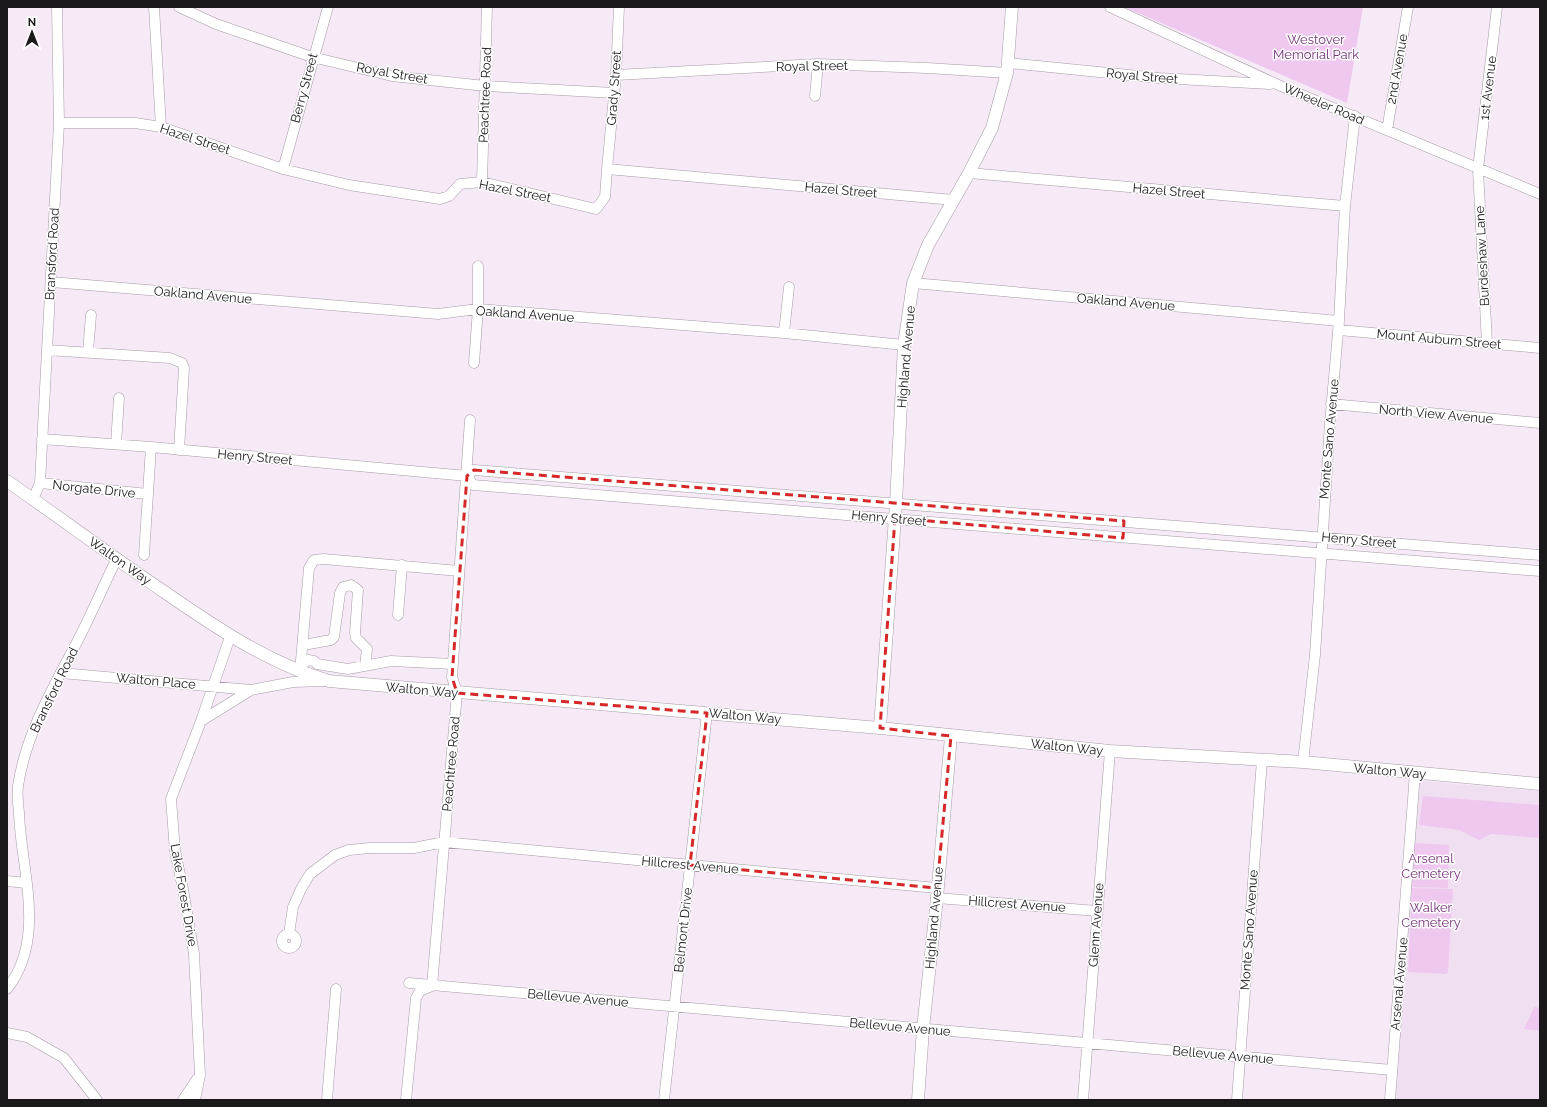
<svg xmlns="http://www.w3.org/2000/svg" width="1547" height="1107" font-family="Raleway,sans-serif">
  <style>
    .built { fill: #f0dff1 }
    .green { fill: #efc8f0 }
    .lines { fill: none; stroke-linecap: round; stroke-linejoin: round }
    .minor-casing { stroke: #a59aa5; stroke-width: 11 }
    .major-casing { stroke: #a59aa5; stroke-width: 13 }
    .minor { stroke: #fff; stroke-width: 10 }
    .major { stroke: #fff; stroke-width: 12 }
    .marked { fill: none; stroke: #d62828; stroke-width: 3; stroke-dasharray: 8 5; stroke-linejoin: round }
    .labels { text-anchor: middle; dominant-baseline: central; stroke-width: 3; stroke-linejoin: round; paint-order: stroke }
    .park-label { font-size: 13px; fill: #76337b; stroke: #fff }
    .street-label { font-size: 13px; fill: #1b181b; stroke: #fff }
  </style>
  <rect width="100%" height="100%" fill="#f5eaf5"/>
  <!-- built -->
  <path class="built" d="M1420,781L1540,791V1100H1395Z"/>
  <!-- green -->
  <path class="green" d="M1124,7H1363L1347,103Z
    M1423,796L1540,805V838L1491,834L1479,840L1459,830L1419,825Z
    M1415,843L1449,845L1448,888L1412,887Z
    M1412,888L1453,889L1448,972L1446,974L1408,972Z
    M1534,1007L1540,1008V1031L1524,1029Z"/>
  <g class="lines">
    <!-- minor casing -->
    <g class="minor-casing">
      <path id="minor" d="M154,7L161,127
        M179,7L216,24L312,57L392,76L485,86L614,93
        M1110,7L1276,84L1540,194
        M1008,63L1159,78L1270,84
        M616,75L818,64L927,68L1007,73
        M815,96L818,64
        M59,123H135L161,127L283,169L349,185L440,199L449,196L460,184L482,182L596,209L605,197L607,169L954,200
        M1387,130L1408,7
        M283,169L328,7
        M607,169L616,75L619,7
        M969,173L1345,206
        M482,182L487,7
        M51,282L438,314L478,309L784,333L904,345
        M913,283L1339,321
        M1339,330L1540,348
        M784,333L789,287
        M1487,343L1478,169L1497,7
        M47,350L170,358L182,363L184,368L179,450
        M88,352L91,315
        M474,363L478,309V266
        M1331,404L1540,423
        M42,439L151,447L467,476L474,470L1540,555
        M116,444L119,398
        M467,476L473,485L1540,571
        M40,483L148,494
        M33,499L40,483L59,123L57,7
        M144,555L151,447
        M398,615L402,565
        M303,645L331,640L334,637L340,593L343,587L351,585L358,590L355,633L356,638L367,649L365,666
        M302,665L308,660L314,661L317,664L348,669L391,661L453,664
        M300,672L309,568L314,560L324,559L459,571
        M61,673L251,690
        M201,721L251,690L293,682L326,681
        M1303,762L1315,655L1330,423L1339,321L1345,206L1355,116
        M7,881L26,883
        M937,898L1097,911
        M282 941a7 7 0 1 1 14 0a7 7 0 1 1-14 0Z
        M289,934L293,907L301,889L310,874L335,855L349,850L370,848H414L444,842L937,888
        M409,983L1392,1070
        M7,989C47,938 21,871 19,813C18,805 17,795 18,786C26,733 53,688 77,642C91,615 103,587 116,560
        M7,1033L27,1037L64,1058L97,1100
        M183,1100L197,1079
        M195,1100L200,1075L194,954L183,889L175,851L171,799L201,721L230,637
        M327,1100L336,989
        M406,1100L416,998L420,991L432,986L457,693L452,677L470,420
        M664,1100L707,713
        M1083,1100L1110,751
        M1237,1100L1262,760
        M1390,1100L1415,773"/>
    </g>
    <!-- major casing -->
    <g class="major-casing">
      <path id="major" d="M7,481C59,517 110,555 163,591C215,627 268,663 329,681L880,728L1110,751L1303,762L1540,784
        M880,728L896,503L904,345L913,283L928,245L969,173L992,128L1007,73L1012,7
        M918,1100L923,1029L937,898L951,736"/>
    </g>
    <!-- minor -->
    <use href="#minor" class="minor"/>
    <!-- major -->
    <use href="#major" class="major"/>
  </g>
  <!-- marked area -->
  <path class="marked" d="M474,470L1124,521L1123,538L895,518L880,728L951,736L937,888L690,865L707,713L457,693L452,677L467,476Z"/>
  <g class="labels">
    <!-- park labels -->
    <g class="park-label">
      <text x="1316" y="39">Westover<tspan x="1316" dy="15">Memorial Park</tspan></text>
      <text x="1431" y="858">Arsenal<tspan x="1431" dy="15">Cemetery</tspan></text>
      <text x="1431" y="907">Walker<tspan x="1431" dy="15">Cemetery</tspan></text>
    </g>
    <!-- street labels -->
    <g class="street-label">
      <text transform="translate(812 66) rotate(-1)">Royal Street</text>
      <text transform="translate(1397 69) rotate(-80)">2nd Avenue</text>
      <text transform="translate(392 73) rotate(10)">Royal Street</text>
      <text transform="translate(1142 76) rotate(5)">Royal Street</text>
      <text transform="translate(304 88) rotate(-75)">Berry Street</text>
      <text transform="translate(614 88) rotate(-86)">Grady Street</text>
      <text transform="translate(1488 88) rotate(-83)">1st Avenue</text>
      <text transform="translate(485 95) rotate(-88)">Peachtree Road</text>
      <text transform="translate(1324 104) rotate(23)">Wheeler Road</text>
      <text transform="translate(195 139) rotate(18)">Hazel Street</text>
      <text transform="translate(841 190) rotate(5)">Hazel Street</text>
      <text transform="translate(515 191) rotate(11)">Hazel Street</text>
      <text transform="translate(1169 191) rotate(5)">Hazel Street</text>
      <text transform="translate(52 254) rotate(-87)">Bransford Road</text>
      <text transform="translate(1482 256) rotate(-93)">Burdeshaw Lane</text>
      <text transform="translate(203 295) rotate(5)">Oakland Avenue</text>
      <text transform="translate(1126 302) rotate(5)">Oakland Avenue</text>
      <text transform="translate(525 314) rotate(4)">Oakland Avenue</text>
      <text transform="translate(1439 339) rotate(5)">Mount Auburn Street</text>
      <text transform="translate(906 357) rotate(-85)">Highland Avenue</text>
      <text transform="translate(1436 414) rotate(5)">North View Avenue</text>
      <text transform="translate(1329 439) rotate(-85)">Monte Sano Avenue</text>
      <text transform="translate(255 457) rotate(5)">Henry Street</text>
      <text transform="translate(94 489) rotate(6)">Norgate Drive</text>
      <text transform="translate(889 518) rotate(5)">Henry Street</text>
      <text transform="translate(1359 540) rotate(5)">Henry Street</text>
      <text transform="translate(120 561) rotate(35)">Walton Way</text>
      <text transform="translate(156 681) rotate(5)">Walton Place</text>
      <text transform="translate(54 690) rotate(-64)">Bransford Road</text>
      <text transform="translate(422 690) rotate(5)">Walton Way</text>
      <text transform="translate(745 716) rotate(5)">Walton Way</text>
      <text transform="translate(1067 747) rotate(6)">Walton Way</text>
      <text transform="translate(451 764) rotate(-85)">Peachtree Road</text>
      <text transform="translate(1390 771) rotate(5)">Walton Way</text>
      <text transform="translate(690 865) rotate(5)">Hillcrest Avenue</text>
      <text transform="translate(184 895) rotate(80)">Lake Forest Drive</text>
      <text transform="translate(1017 904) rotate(4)">Hillcrest Avenue</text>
      <text transform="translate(934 918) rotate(-85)">Highland Avenue</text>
      <text transform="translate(1096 925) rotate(-86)">Glenn Avenue</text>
      <text transform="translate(683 930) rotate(-84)">Belmont Drive</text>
      <text transform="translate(1249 930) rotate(-86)">Monte Sano Avenue</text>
      <text transform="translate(1399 984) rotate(-85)">Arsenal Avenue</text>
      <text transform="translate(578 998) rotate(5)">Bellevue Avenue</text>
      <text transform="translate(900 1027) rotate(5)">Bellevue Avenue</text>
      <text transform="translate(1223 1055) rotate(5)">Bellevue Avenue</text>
    </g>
  </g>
  <!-- border -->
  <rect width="1547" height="1107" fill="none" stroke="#1b181b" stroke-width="16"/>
  <!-- north arrow -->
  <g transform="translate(32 32)" stroke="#ffffff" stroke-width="3" paint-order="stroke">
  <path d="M0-3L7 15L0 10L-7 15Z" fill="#1b181b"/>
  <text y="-6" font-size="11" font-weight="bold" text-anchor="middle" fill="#1b181b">N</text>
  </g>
</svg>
